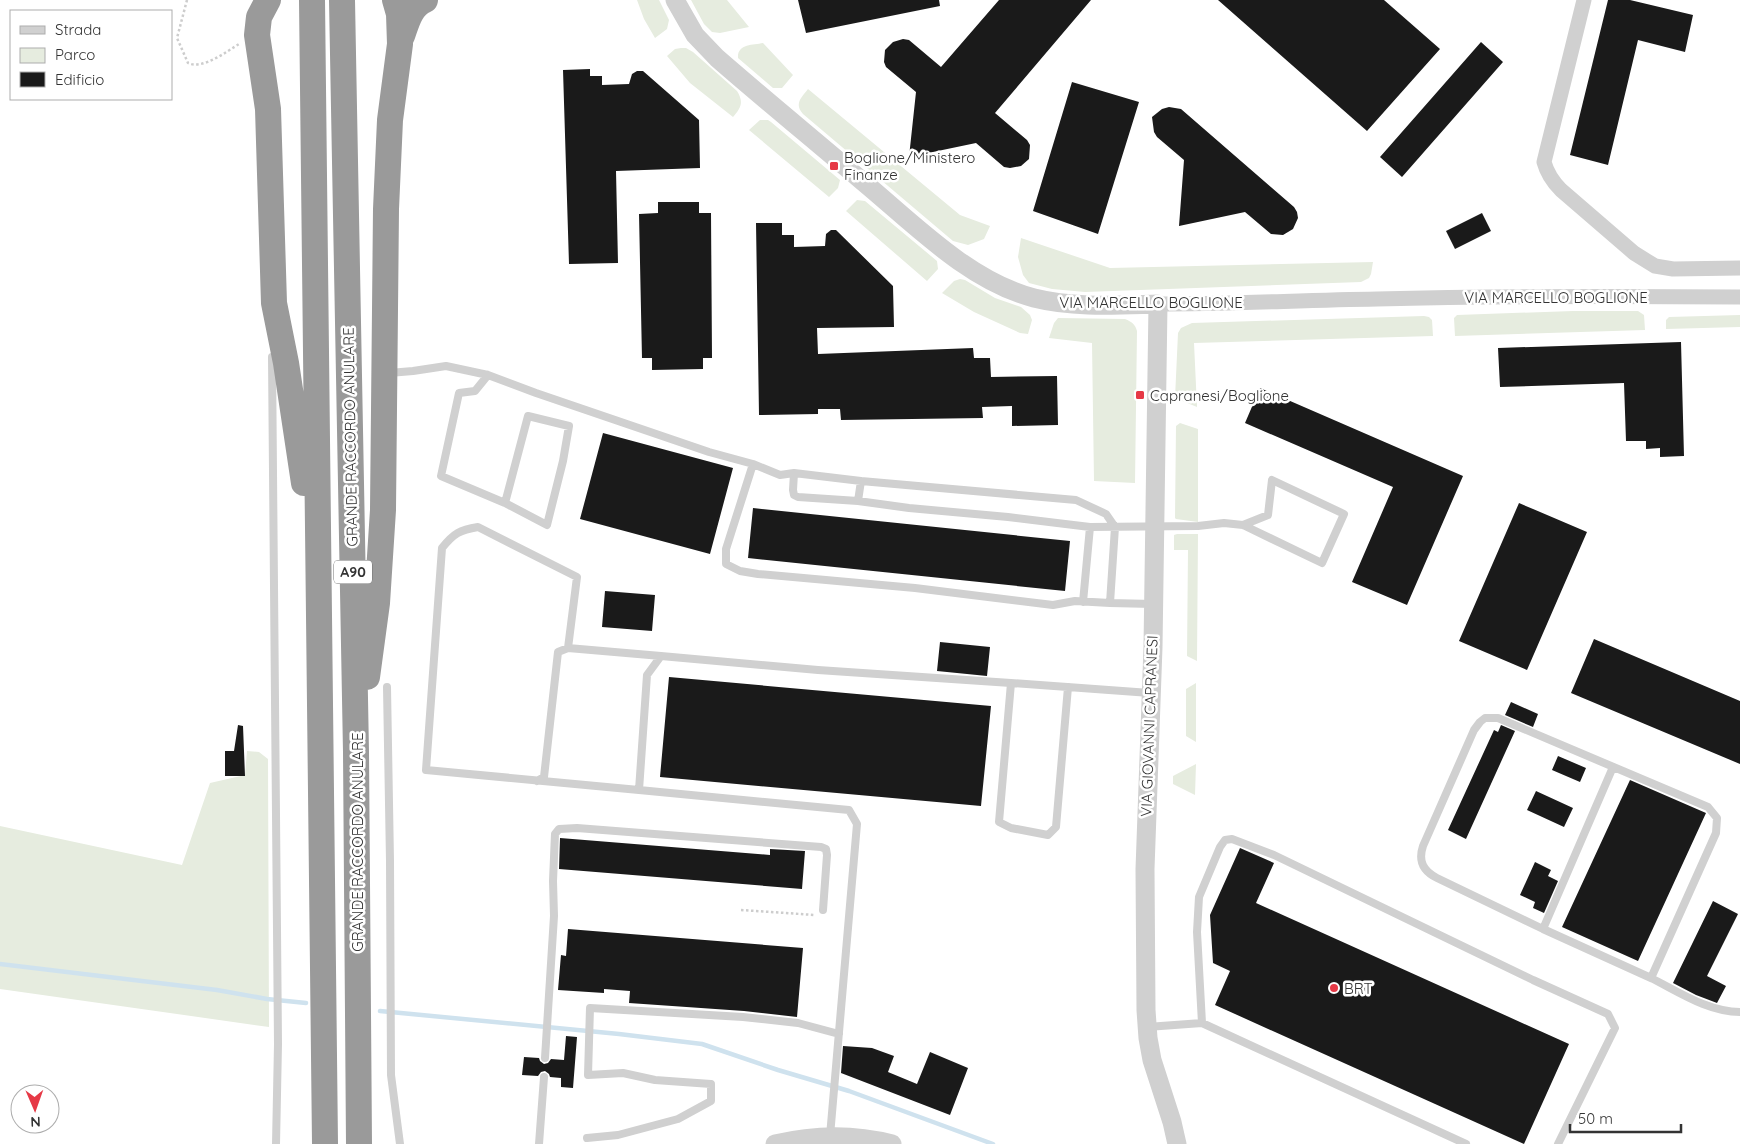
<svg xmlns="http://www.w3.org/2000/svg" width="1740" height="1144" font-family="Quicksand,sans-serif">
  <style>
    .green { fill: #e6ecdf }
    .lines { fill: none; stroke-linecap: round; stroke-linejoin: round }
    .stream { stroke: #cfe2ee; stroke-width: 4.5 }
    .building { fill: #1a1a1a }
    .path { stroke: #cdcdcd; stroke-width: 2.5; stroke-dasharray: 2.5 2.5; stroke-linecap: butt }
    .service { stroke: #d0d0d0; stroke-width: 8 }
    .minor { stroke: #d0d0d0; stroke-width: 15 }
    .tertiary { stroke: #d0d0d0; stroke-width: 19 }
    .motorway { stroke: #9a9a9a; stroke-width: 26 }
    .poi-dot { fill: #e63946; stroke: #fff; stroke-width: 2 }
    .labels { text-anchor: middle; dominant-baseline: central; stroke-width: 5; stroke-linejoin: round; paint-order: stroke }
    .shield { fill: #fff; stroke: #707070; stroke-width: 1 }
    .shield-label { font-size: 14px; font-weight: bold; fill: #333 }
    .poi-label { font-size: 15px; fill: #333; stroke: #fff; text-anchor: start }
    .street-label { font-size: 15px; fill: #333; stroke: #fff }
  </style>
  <rect width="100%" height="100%" fill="#fff"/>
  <!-- green -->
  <path class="green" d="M637,0H659L669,20L667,29L655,38L644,19Z
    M691,0H727L749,27L720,33L712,32L704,24Z
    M763,43L793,75L782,88H773L738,58C737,44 753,45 763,43Z
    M681,48H686L693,52L737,91C744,102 741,108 733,117L690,83L667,56L675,49Z
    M808,89L960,215L990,226L984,239L968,245L953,241L803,114C794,104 801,98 808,89Z
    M760,120H768L771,122L840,180L838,188L829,197L749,130Z
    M857,200L865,201L937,261L938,269L927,281L846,211Z
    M1021,238L1110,268L1373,262L1371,274L1369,278L1361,282L1085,292L1052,289L1029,283L1023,275L1018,257Z
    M960,279L965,280L995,298L1021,307L1030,315L1032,320L1028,334L1020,333L974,312L942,293L954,281Z
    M1573,311H1638L1644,315L1645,330L1455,336L1454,318L1457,315Z
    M1740,315V327L1666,329V320L1669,317Z
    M1424,316L1429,317L1432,320L1433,336L1194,343L1197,407L1175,398L1178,333L1181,328L1192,323Z
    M1058,318L1125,319C1132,322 1135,324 1137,331L1135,483L1094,481L1092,343L1049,338L1054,323Z
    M1180,423L1198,429V522L1176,519L1175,518L1176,426Z
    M1177,534H1198L1197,661L1187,656L1188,550H1174V535Z
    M1196,683V742L1186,736V689Z
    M247,751L259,752L268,759L269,1027L0,989V826L182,865L210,783L245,775Z
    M1196,764L1195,795L1173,784V776Z"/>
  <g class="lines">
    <!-- stream -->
    <path class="stream" d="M0,964L217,990L267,999L306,1003
      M380,1011L619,1034L702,1044L778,1070L849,1091L993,1144"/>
  </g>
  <!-- building -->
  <path class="building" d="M798,0H939L940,6L806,33Z
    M999,0H1091L995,113L1027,140L1030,145L1029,159L1021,166L1010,168L1004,167L976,143L909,157L916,92L886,67L884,62L885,50L893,42L903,39L909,40L941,67Z
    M1218,0H1384L1440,49L1367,131Z
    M1608,0H1630L1693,15L1685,52L1638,40L1608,165L1570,155Z
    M1481,42L1503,62L1402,177L1380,157Z
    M590,69V76H602V85L629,84L632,74L637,71H643L699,120L700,168L616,171L618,263L569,264L563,70Z
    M1072,82L1139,102L1098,234L1033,211Z
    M1169,107L1181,109L1294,207L1297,212L1298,218L1293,229L1283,235L1271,234L1245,212L1179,226L1184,160L1157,137L1154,132L1152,117L1162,109Z
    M658,202H699V213H711L712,358H703V369L652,370V358H642L639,214L658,213Z
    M1482,213L1491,231L1455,249L1446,231Z
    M756,223H782V235H794V247L825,246L826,234L831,230H836L893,286L894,327L817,328L818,354L973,348L974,358H990L991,377L1057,376L1058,425L1012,426V406L982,407L983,418L841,420L840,409H818V414L759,415Z
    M1681,342L1684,456L1660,457V448L1646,449V441H1626L1624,383L1500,387L1498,348Z
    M1260,388L1463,476L1407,605L1352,582L1393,487L1245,423Z
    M603,433L733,468L710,554L580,519Z
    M1519,503L1587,532L1527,670L1459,641Z
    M753,508L1070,541L1065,591L748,558Z
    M605,591L655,595L652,631L602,627Z
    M1594,639L1740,701V764L1571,693Z
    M940,642L990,647L987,676L937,671Z
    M669,677L991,706L981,806L660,777Z
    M1511,702L1538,714L1533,727L1505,715Z
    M238,725L243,726L245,776H225V751H234Z
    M1501,725L1515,731L1466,839L1448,830L1494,730L1498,732Z
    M1558,756L1586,768L1580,782L1552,770Z
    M1630,780L1706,813L1638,961L1562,927Z
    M1536,791L1573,808L1564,827L1527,810Z
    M560,838L770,855V849L805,851L802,889L559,869Z
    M1240,848L1274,863L1256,903L1569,1044L1524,1144L1215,1005L1230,971L1213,963L1210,915Z
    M1535,862L1551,870L1548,876L1558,881L1544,913L1533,908L1535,902L1520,895Z
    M1713,901L1738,914L1707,976L1726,986L1717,1003L1696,995L1673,983Z
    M568,929L803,948L797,1017L744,1011L629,1003L630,991L604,989V993L558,990L561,955L566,956Z
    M566,1036L577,1037L573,1088L561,1087V1078L550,1077L549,1074L545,1071L541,1072L538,1076L522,1075L524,1057L539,1058L540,1061L544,1064L548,1063L551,1059L564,1060Z
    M843,1046L872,1048L894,1056L888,1072L917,1084L930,1052L968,1068L950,1115L841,1073Z"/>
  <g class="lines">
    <!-- path -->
    <path class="path" d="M187,0L177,38L188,63C202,70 226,52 239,44
      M741,910L815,915"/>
    <!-- service -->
    <path class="service" d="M272,357L278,1044L276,1144
      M389,373L413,371L446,366L488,375L536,393L709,452L753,464L780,475L794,473L861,481L1076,500L1106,514L1115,527L1110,603L1075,601L1053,605L915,588L758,574L740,571L726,564V549L753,464
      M488,375L475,391L459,393L441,476L505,503L547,525L563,461L569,426L528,416L505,503
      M794,473L793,490L794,495L798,497L858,501L909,508L1008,517L1090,527L1198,526L1224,523L1243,525L1322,563L1344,514L1272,480L1268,515L1243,525
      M858,501L861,481
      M1083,602L1090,527
      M1110,603L1153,604
      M661,656L568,648L577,577L478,527C460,530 454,533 442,548L426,770L639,790L647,675L661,656L818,670L1011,683
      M387,687L390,861L391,1075L400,1144
      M1068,687L1056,827L1048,835L1011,828L999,822L1011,683C1058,686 1104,690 1150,693
      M1613,767L1543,929L1437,878C1423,871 1418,861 1423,846L1474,730L1480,722L1485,718H1498L1708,807L1717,818L1716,833L1651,978C1679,992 1708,1012 1740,1012
      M537,781L544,777L558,652L568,648
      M639,790L849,810L857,824L830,1136
      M1543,929L1651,978
      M1202,1023L1197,932L1199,897L1220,847L1225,840L1232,839L1274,855L1533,980L1608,1014L1615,1028L1558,1144
      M1147,1027L1202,1023L1466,1144
      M545,1058L554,916L553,881L555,834L559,829L577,828L821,847L826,849L827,855L823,910
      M587,1138L618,1135L678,1119L711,1101V1084L655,1080L623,1073L588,1075L590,1008L743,1017L798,1023L839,1034
      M539,1144L544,1077"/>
    <!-- minor -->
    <path class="minor" d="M1584,0L1544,162C1547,173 1553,182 1561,190L1634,253L1655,266L1673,269L1740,268
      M1158,304C1232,304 1304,300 1377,299C1498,296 1619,296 1740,297"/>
    <!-- tertiary -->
    <path class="tertiary" d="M675,0L695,35L717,58C764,99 813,139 861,180C912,222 968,281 1034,298C1074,308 1118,305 1158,304L1153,647L1145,869L1146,1010L1148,1038L1152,1060L1172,1122L1177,1144
      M775,1144C813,1135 854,1134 892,1144"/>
    <!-- motorway -->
    <path class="motorway" d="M268,0L259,17L257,35L268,109L274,303L286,363L304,483
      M312,0L325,1144
      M342,0L356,752L359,1144
      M402,36C407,22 410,7 425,0
      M367,677L377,603L383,510L386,209L390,120L400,44L399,14L395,0"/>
  </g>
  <!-- markers -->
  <g class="poi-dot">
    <rect x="829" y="161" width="10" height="10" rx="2.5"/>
    <rect x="1135" y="390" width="10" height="10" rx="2.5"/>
    <circle cx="1334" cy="988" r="5"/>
  </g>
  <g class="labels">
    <!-- shield labels -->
    <rect class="shield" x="334" y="560.5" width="38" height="23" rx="4"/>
    <g class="shield-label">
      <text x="353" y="572">A90</text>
    </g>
    <!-- poi labels -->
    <g class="poi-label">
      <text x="844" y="157">Boglione/Ministero<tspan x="844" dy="17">Finanze</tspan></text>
      <text x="1150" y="395">Capranesi/Boglione</text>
      <text x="1344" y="988">BRT</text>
    </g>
    <!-- street labels -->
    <g class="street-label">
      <text x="1556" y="297">VIA MARCELLO BOGLIONE</text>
      <text x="1151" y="302">VIA MARCELLO BOGLIONE</text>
      <text transform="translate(350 437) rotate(-91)">GRANDE RACCORDO ANULARE</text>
      <text transform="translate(1149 726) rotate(-88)">VIA GIOVANNI CAPRANESI</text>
      <text transform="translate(357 842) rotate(-90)">GRANDE RACCORDO ANULARE</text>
    </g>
  </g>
  <!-- legend -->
  <rect x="10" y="10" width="162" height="90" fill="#ffffff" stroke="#adadad"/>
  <rect x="20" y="26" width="25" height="8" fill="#d0d0d0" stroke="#adadad"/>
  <text x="55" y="35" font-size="15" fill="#333333">Strada</text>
  <rect x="20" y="48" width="25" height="15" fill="#e6ecdf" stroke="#adadad"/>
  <text x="55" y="60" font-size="15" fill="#333333">Parco</text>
  <rect x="20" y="72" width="25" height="15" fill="#1a1a1a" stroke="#adadad"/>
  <text x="55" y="85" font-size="15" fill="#333333">Edificio</text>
  <!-- north arrow -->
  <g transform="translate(35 1109) rotate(178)"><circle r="24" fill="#ffffff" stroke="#adadad"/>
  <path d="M0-4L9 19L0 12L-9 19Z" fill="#e63946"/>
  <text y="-8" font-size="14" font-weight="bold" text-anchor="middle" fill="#333333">N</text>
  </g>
  <!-- scale -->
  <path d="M1570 1124v8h111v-8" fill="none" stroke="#333333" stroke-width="2.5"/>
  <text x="1578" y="1124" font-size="15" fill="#333333" stroke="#ffffff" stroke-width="4" paint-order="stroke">50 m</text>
</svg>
